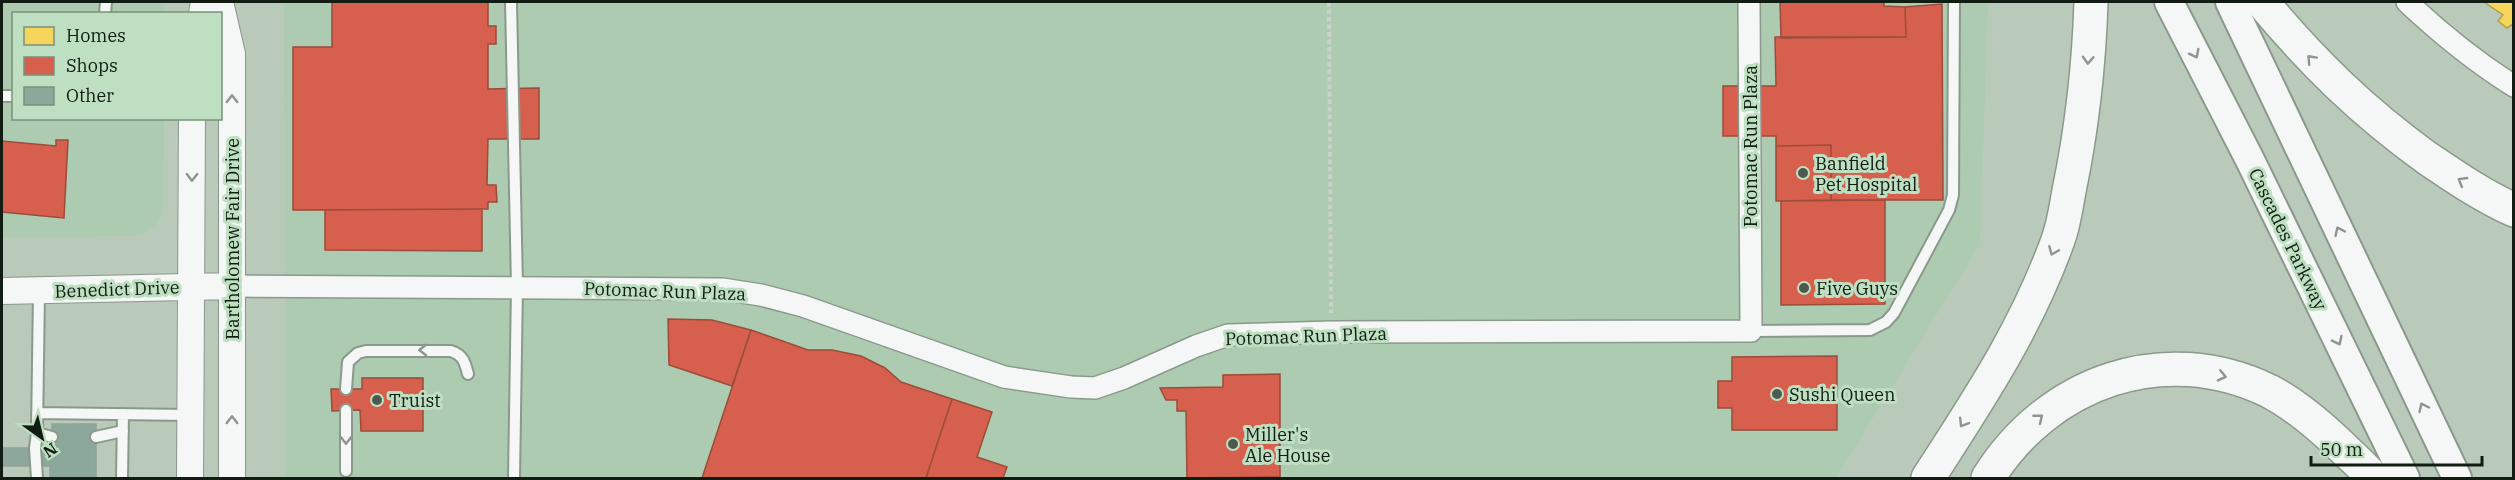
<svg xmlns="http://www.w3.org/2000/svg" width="2515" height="480" font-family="'IBM Plex Serif',serif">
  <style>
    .built { fill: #adcbb0 }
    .homes { fill: #f6d55c; stroke: #b19e46; stroke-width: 1.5 }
    .shops { fill: #d6604d; stroke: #9b4c3b; stroke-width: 1.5 }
    .building { fill: #8ba89a; stroke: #91a196; stroke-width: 1.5 }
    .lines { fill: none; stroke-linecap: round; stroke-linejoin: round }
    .service-casing { stroke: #8b988c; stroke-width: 14 }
    .minor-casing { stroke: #8b988c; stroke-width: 24 }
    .tertiary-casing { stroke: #8b988c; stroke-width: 28 }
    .secondary-casing { stroke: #8b988c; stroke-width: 32 }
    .trunk-casing { stroke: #8b988c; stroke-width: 36 }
    .path { stroke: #ccd1cc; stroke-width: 4; stroke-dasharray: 4.5 3; stroke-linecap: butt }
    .service { stroke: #f4f7f5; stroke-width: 10 }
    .minor { stroke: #f4f7f5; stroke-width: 21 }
    .tertiary { stroke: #f4f7f5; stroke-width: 26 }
    .secondary { stroke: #f4f7f5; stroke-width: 28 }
    .trunk { stroke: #f4f7f5; stroke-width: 33 }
    .oneway { stroke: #8e958f }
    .poi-dot { fill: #4c5a4d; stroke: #bedfc1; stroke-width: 2 }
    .labels { text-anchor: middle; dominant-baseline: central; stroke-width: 6; stroke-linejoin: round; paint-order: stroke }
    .street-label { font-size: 18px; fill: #111d12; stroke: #bedfc1 }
    .poi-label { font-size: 18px; fill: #111d12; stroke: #bedfc1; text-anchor: start }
  </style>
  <rect width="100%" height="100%" fill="#b9caba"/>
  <!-- built -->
  <path class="built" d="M2,2H164V13L14,14V118L164,119L163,208L161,218L154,227L143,234L128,236L2,238Z
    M284,2H1988L1980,244L1836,478H286Z"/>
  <!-- homes -->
  <path class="homes" d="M2484,2H2514V23L2507,28L2498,21L2503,15Z"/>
  <!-- shops -->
  <path class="shops" d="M332,2H488V26H496V44H488V89L539,88V139H488L487,185H496L497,202H488V209L293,210V47H332Z
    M1780,2H1884V6L1905,7L1906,37L1781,38Z
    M1942,4L1943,200H1831V145L1776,146V136H1723V86H1776L1775,37H1906L1905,7Z
    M56,140H68L64,218L2,212V141L56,146Z
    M1831,145V200L1776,201V146Z
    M1885,200V304L1781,305V201Z
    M482,209V251L325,250V210Z
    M668,319L712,320L751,330L732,386L669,365Z
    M751,330L808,350H832L861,356L885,368L901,382L952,399L926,478H702Z
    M1837,356V430H1732V408H1718V381H1732V357Z
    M1280,374V477L1187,478L1186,411H1177V400H1166L1160,388L1223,387V375Z
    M362,378H423V431H361L360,410L332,411L331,389H362Z
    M952,399L992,412L977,457L1007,467L1003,478H926Z"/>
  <!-- building -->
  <path class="building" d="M52,424H96V478H50V466H2V448H52Z"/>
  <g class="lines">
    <!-- service casing -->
    <g class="service-casing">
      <path id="service" d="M511,2L517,286L514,478
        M105,14L106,2
        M2,96H14
        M1751,331L1870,330L1886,322L1894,313L1949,210L1953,195L1954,2
        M346,389L348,362L358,353L366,351H451C463,355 465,362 468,374
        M37,413L189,415
        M37,433L52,437
        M96,437L123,431
        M346,471V410
        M37,478L35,448L37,433L39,291
        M122,478L123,414"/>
    </g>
    <!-- minor casing -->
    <g class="minor-casing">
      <path id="minor" d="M2407,2C2440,33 2474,61 2514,86
        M233,286L722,289L761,295L803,306L1004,377L1071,387L1095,388L1124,378L1196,346L1228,335L1332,332L1751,331L1749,2"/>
    </g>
    <!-- tertiary casing -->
    <g class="tertiary-casing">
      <path id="tertiary" d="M220,2L232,54V478
        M202,14L204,2
        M2,291L233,286
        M190,478L192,118"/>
    </g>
    <!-- secondary casing -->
    <g class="secondary-casing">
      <path id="secondary" d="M2169,2L2250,160L2405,478
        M2230,2L2457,478"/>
    </g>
    <!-- trunk casing -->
    <g class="trunk-casing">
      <path id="trunk" d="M2262,2C2313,63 2362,111 2427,158C2455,177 2483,196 2514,210
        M1928,478C1979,399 2026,329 2058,240C2064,224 2066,207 2069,191C2082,128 2089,66 2091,2
        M1988,478C2048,382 2163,340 2269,391C2296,405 2319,425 2341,446C2352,457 2364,467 2373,478"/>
    </g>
    <!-- path -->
    <path class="path" d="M1329,2L1331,313"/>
    <!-- service -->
    <use href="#service" class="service"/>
    <!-- minor -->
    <use href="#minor" class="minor"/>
    <!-- tertiary -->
    <use href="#tertiary" class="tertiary"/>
    <!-- secondary -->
    <use href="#secondary" class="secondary"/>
    <!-- trunk -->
    <use href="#trunk" class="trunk"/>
  </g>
  <!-- one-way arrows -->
  <defs><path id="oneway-chevron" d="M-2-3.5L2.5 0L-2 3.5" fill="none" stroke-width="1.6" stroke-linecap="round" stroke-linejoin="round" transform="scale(1.5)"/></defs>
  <g class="oneway">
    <use href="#oneway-chevron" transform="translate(2195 54) rotate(63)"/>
    <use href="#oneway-chevron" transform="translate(2311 59) rotate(-133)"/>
    <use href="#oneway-chevron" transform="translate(2088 60) rotate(93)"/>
    <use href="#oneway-chevron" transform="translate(232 99) rotate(-90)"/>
    <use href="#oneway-chevron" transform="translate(192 177) rotate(91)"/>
    <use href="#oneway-chevron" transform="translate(2462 181) rotate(-149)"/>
    <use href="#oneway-chevron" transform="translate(2339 231) rotate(-115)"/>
    <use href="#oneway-chevron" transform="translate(2053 251) rotate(113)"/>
    <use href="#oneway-chevron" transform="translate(2338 341) rotate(64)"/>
    <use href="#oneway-chevron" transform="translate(423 350) rotate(180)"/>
    <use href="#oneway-chevron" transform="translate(2222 376) rotate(13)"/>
    <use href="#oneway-chevron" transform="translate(2423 407) rotate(-115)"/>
    <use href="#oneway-chevron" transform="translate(2039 418) rotate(-39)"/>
    <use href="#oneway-chevron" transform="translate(232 420) rotate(-90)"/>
    <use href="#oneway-chevron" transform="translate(1963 423) rotate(122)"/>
    <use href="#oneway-chevron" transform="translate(346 440) rotate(90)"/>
  </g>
  <!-- markers -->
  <g class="poi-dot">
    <circle cx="1803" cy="173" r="6"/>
    <circle cx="1804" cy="288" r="6"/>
    <circle cx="1777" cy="394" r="6"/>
    <circle cx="377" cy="400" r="6"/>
    <circle cx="1233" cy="444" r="6"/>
  </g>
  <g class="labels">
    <!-- street labels -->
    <g class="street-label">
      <text transform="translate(1750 146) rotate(-90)">Potomac Run Plaza</text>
      <text transform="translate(232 239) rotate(-90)">Bartholomew Fair Drive</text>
      <text transform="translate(2288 239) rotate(64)">Cascades Parkway</text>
      <text transform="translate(117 289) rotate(-2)">Benedict Drive</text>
      <text transform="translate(665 291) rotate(2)">Potomac Run Plaza</text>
      <text transform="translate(1306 336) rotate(-2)">Potomac Run Plaza</text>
    </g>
    <!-- poi labels -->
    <g class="poi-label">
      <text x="1815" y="163">Banfield<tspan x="1815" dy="21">Pet Hospital</tspan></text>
      <text x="1816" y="288">Five Guys</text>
      <text x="1789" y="394">Sushi Queen</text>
      <text x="389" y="400">Truist</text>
      <text x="1245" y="434">Miller's<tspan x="1245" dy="21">Ale House</tspan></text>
    </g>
  </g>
  <!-- border -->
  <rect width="2515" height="480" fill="none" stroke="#111d12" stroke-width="6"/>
  <!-- legend -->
  <rect x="12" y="12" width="210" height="108" fill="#bedfc1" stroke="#79917b" stroke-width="1.5"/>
  <rect x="24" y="27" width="30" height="18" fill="#f6d55c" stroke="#79917b" stroke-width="1.5"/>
  <text x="66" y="42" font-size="18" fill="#111d12">Homes</text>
  <rect x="24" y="57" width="30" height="18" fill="#d6604d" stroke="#79917b" stroke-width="1.5"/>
  <text x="66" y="72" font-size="18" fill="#111d12">Shops</text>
  <rect x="24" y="87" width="30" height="18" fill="#8ba89a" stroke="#79917b" stroke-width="1.5"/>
  <text x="66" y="102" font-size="18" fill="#111d12">Other</text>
  <!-- north arrow -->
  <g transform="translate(42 438) rotate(146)" stroke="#bedfc1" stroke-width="4.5" paint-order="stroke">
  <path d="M0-4.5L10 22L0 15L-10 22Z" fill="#111d12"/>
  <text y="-9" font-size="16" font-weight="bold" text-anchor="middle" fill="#111d12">N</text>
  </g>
  <!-- scale -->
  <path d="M2311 456v9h171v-9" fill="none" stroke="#111d12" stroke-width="3"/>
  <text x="2320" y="456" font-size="18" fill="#111d12" stroke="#bedfc1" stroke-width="4.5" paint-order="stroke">50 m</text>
</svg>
